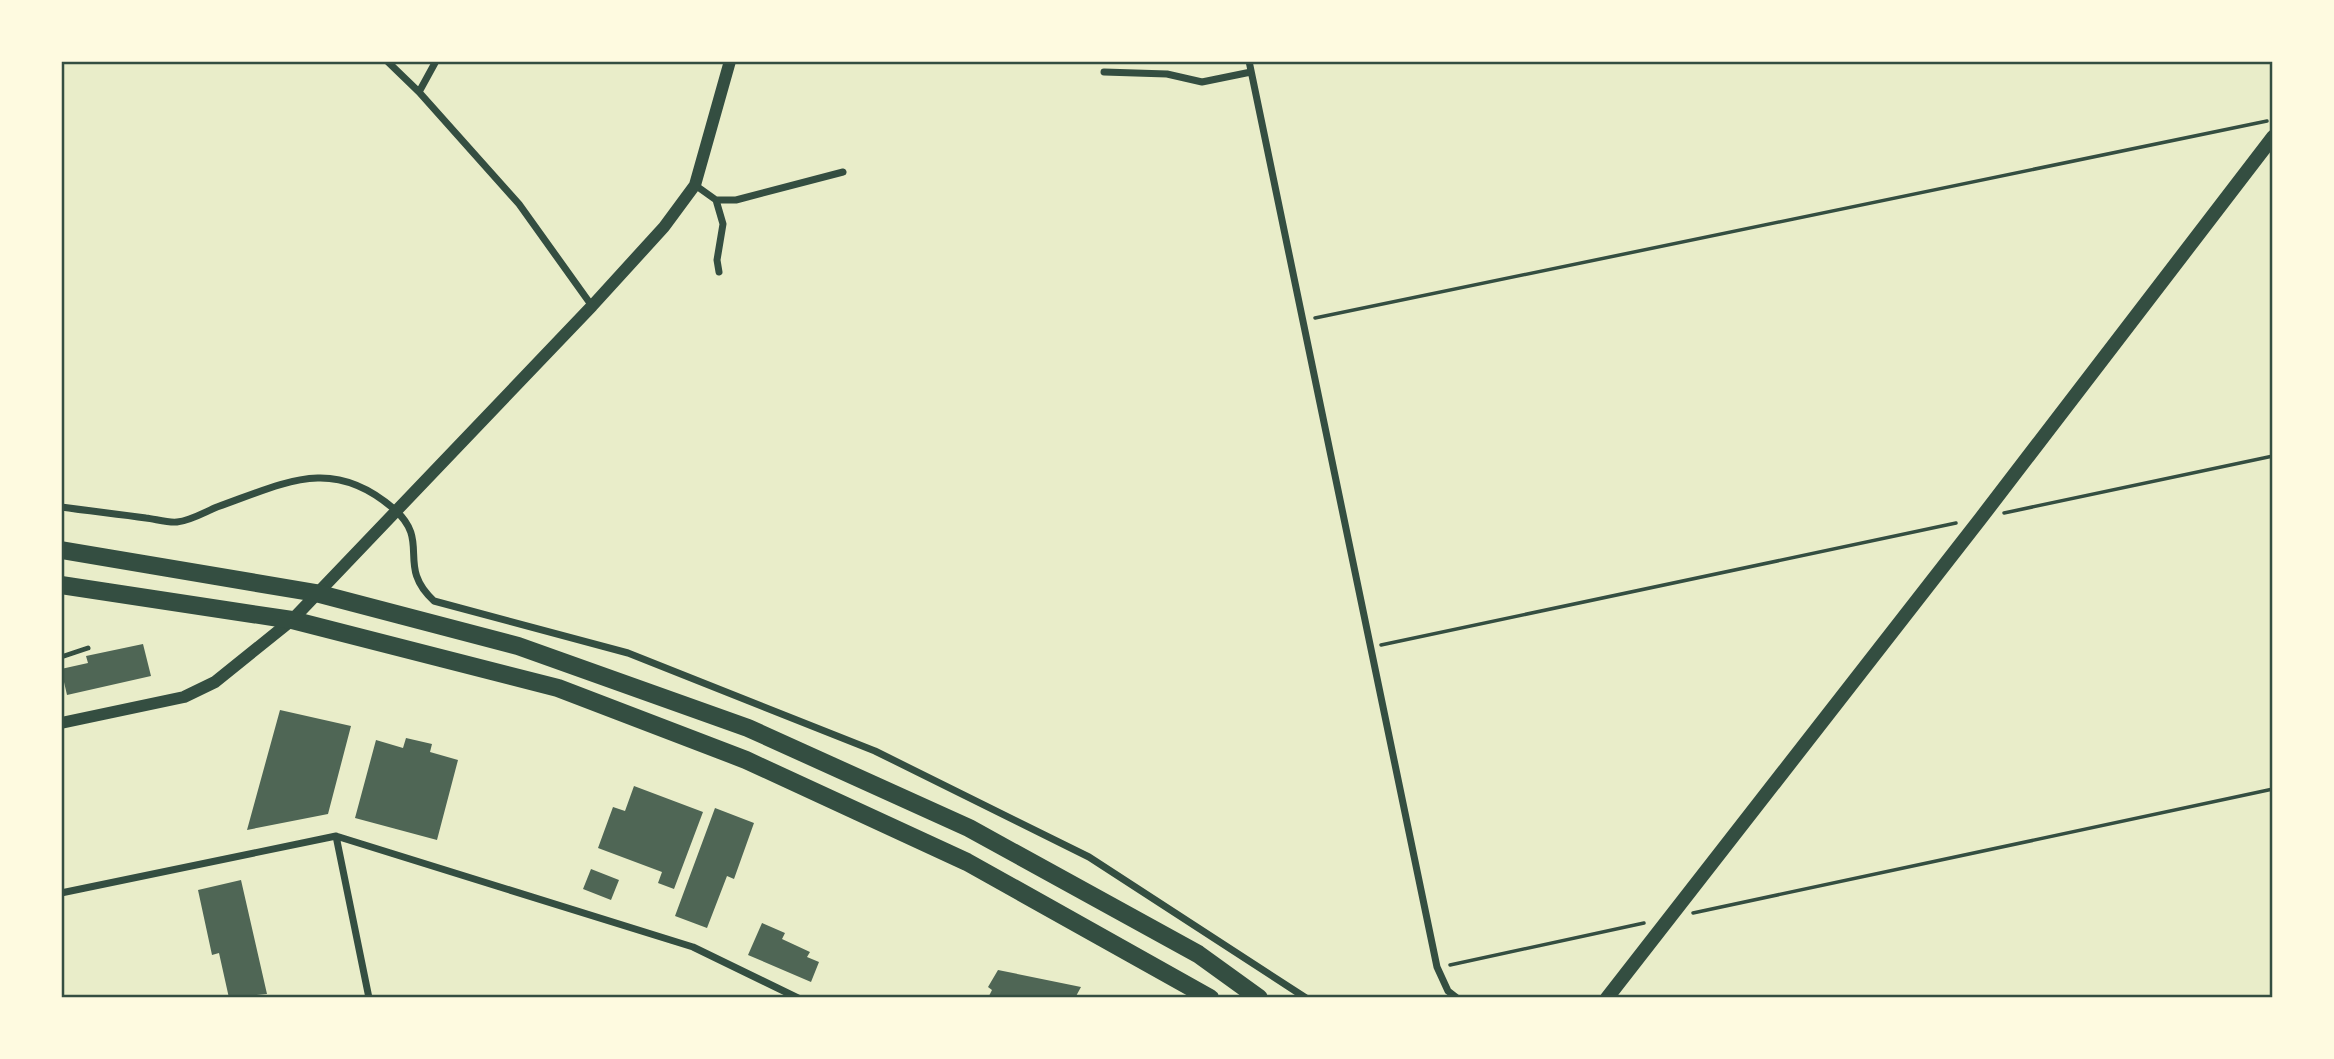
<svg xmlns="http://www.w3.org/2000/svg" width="2334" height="1059" font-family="'DejaVu Sans',sans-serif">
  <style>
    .building { fill: #4f6655 }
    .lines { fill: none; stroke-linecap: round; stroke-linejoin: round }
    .path { stroke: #344e41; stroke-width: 3.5 }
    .service { stroke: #344e41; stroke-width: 5 }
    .minor { stroke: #344e41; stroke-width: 7 }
    .tertiary { stroke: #344e41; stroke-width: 12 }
    .secondary { stroke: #344e41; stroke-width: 14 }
    .trunk { stroke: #344e41; stroke-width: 18 }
    .neatline { fill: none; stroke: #344e41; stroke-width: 2.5 }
  </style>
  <rect width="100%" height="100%" fill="#e9edc9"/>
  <!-- building -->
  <path class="building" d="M143,644L151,676L67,695L61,669L88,663L86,656Z
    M280,710L351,726L328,814L247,830Z
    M406,738L432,744L430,752L458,760L437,840L355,818L376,740L403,748Z
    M634,786L703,812L674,889L658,883L662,872L598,848L613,807L625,811Z
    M715,808L754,823L734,879L727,876L707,928L675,916Z
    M591,869L619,880L611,900L583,889Z
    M241,880L267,994L229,998L219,953L212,955L198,890Z
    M762,923L785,933L782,939L810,952L807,957L819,962L811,982L748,955Z
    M998,970L1081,987L1075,998H988L992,990L988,987Z"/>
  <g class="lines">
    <!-- path -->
    <path class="path" d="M1315,318L2267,121
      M2004,513L2273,456
      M1381,645L1956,523
      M1693,913L2273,789
      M1450,965L1644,923"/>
    <!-- service -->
    <path class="service" d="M61,657L88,648"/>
    <!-- minor -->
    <path class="minor" d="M387,61L419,92L519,204L592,306
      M1249,61L1437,967L1448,991L1457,998
      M1104,72L1167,74L1202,82L1251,72
      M419,92L436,61
      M695,185L716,200H736L843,172
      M716,200L723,224L717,260L719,272
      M61,507C89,511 118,514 146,518C155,519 168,523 177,522C190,521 205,512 217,507C285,483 332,455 394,509C432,542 395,565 434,601L628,653L875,751L1089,857L1306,998
      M336,836L369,998
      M61,893L336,836L693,947L798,998"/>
    <!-- tertiary -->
    <path class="tertiary" d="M61,723L184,697L215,682L292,620L592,306L664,227L695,185L730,61"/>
    <!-- secondary -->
    <path class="secondary" d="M1607,998L1981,518L2273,137"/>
    <!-- trunk -->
    <path class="trunk" d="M61,550L316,593L518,646L748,728L969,828L1198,954L1259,998
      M61,585L292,620L558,688L746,760L967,862L1210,998"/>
  </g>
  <!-- border -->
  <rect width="2334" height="1059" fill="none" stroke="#fefae0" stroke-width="126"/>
  <rect x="63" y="63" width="2208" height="933" class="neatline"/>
</svg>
